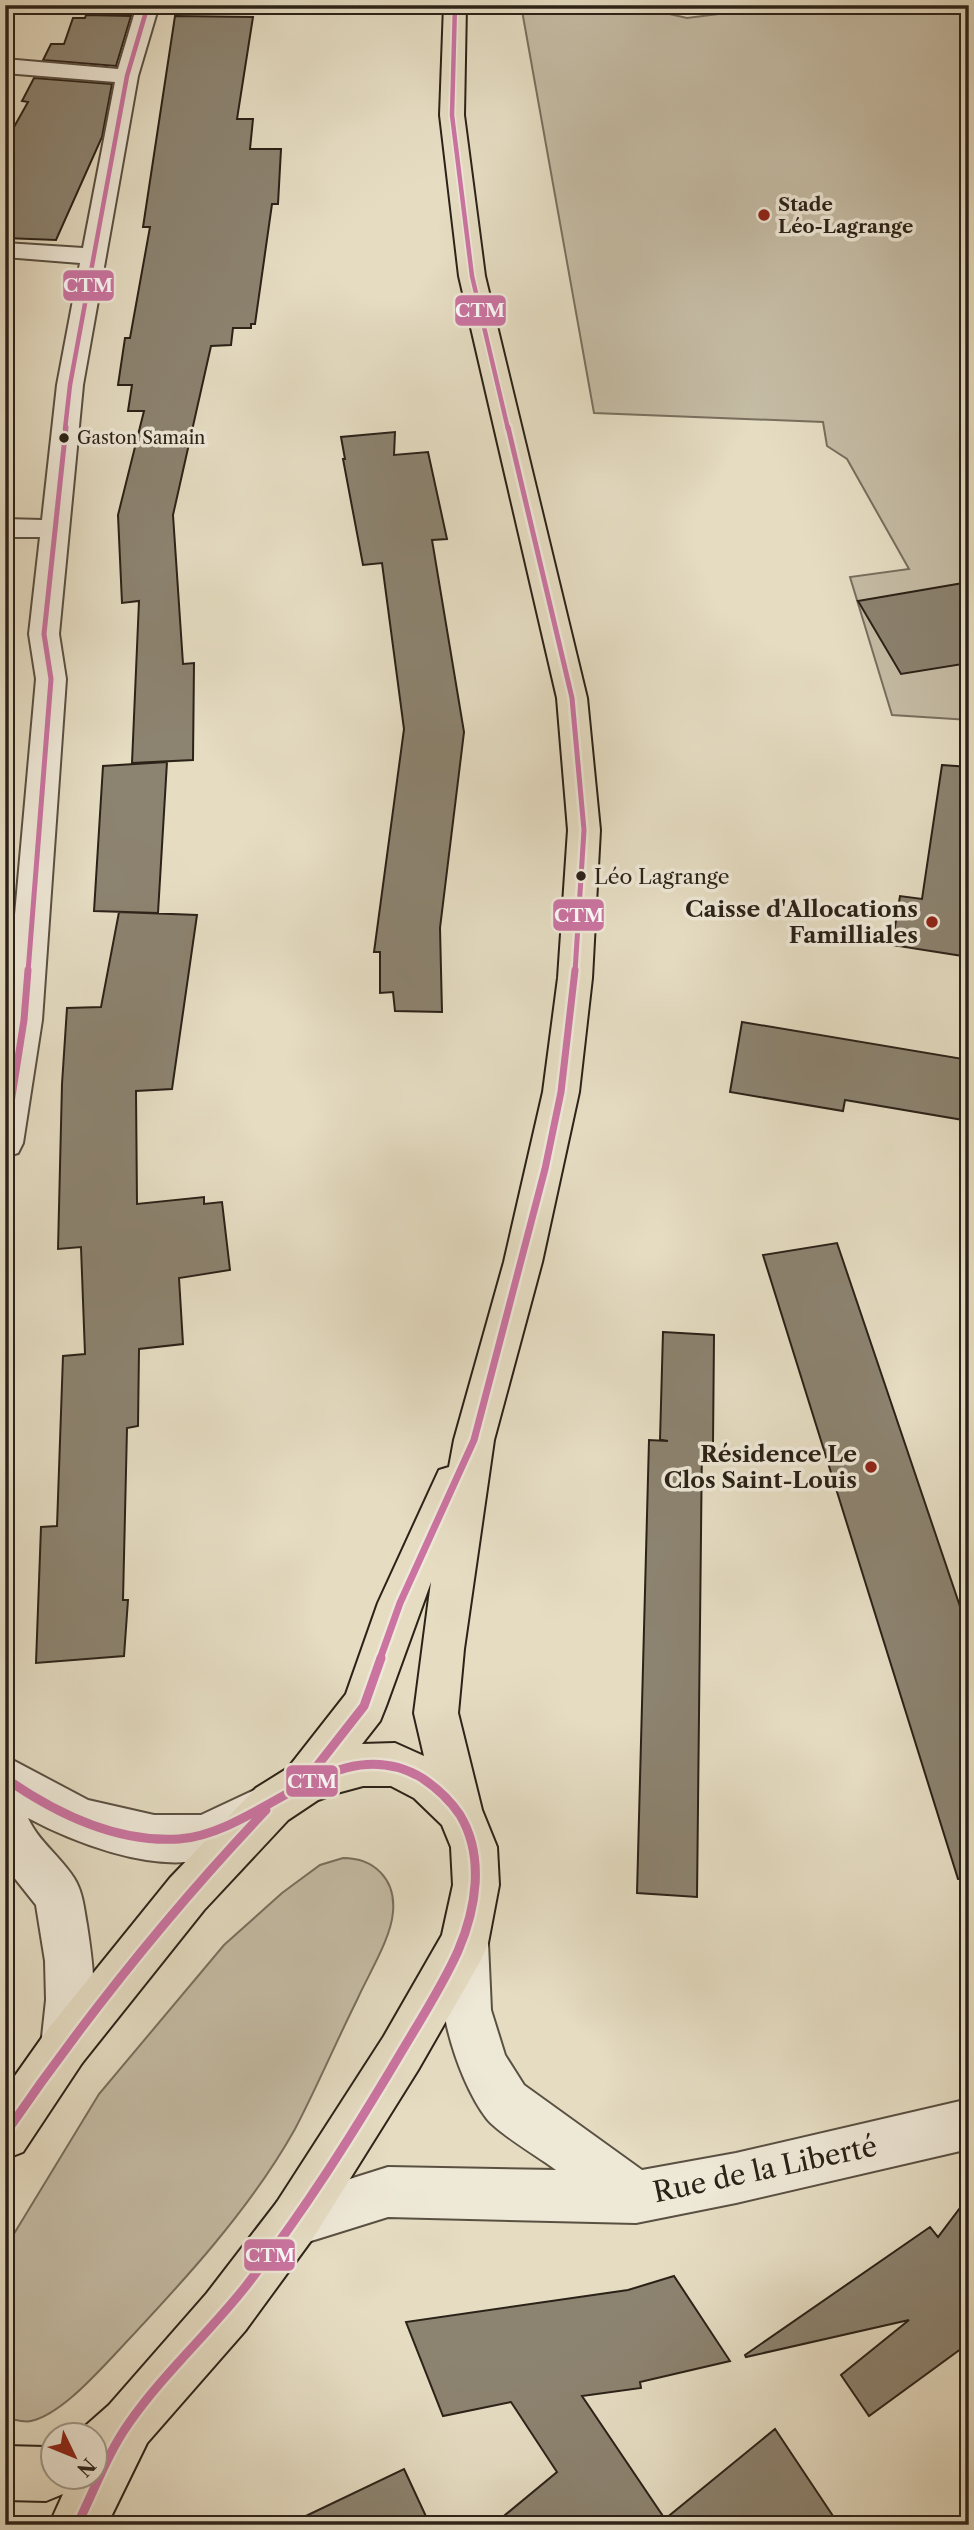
<svg xmlns="http://www.w3.org/2000/svg" width="974" height="2530" font-family="'Libre Caslon Text',serif">
  <style>
    .green { fill: #c5bca5; stroke: #786f5e; stroke-width: 2 }
    .building { fill: #8c8370; stroke: #2b2218; stroke-width: 2 }
    .lines { fill: none; stroke-linecap: round; stroke-linejoin: round }
    .minor-casing { stroke: #5a5042; stroke-width: 4 }
    .major-casing { stroke: #2b2218; stroke-width: 4 }
    .minor { fill: #eee8d7; fill-rule: evenodd }
    .major { fill: #e5dcc2; fill-rule: evenodd }
    .bus-1-far3-casing { stroke: #eee8d7; stroke-width: 8 }
    .bus-1-far2-casing { stroke: #eee8d7; stroke-width: 10 }
    .bus-1-far1-casing { stroke: #eee8d7; stroke-width: 12 }
    .bus-1-casing { stroke: #eee8d7; stroke-width: 14 }
    .bus-1-far3 { stroke: #cb74a2; stroke-width: 4.5 }
    .bus-1-far2 { stroke: #cb74a2; stroke-width: 5 }
    .bus-1-far1 { stroke: #cb74a2; stroke-width: 7 }
    .bus-1 { stroke: #cb74a2; stroke-width: 9 }
    .poi-dot { fill: #8f2418; stroke: #eee8d7; stroke-width: 2.5 }
    .bus-dot { fill: #2b2218; stroke: #eee8d7; stroke-width: 2.5 }
    .labels { text-anchor: middle; dominant-baseline: central; stroke-width: 7; stroke-linejoin: round; paint-order: stroke }
    .far-bus-label { font-size: 18px; fill: #2b2218; stroke: #eee8d7; text-anchor: start }
    .far-poi-label { font-size: 19px; font-weight: bold; fill: #2b2218; stroke: #eee8d7; text-anchor: start }
    .bus-label { font-size: 21px; fill: #2b2218; stroke: #eee8d7; text-anchor: start }
    .poi-label { font-size: 23px; font-weight: bold; fill: #2b2218; stroke: #eee8d7; text-anchor: end }
    .near-street-label { font-size: 28px; fill: #2b2218; stroke: #eee8d7 }
    .line-badge { stroke: #eee8d7; stroke-width: 2.5 }
    .badge-label { font-size: 19px; text-anchor: middle; font-weight: bold; fill: #fff }
  </style>
  <rect width="100%" height="100%" fill="#e5dcc2"/>
  <filter id="stains"><feTurbulence type="fractalNoise" baseFrequency=".00286" numOctaves="4"/><feColorMatrix values="0 0 0 0 .2 0 0 0 0 .09 0 0 0 0 .02 0 0 0 .5 -.17"/></filter>
  <radialGradient id="worn" r=".72"><stop offset=".6" stop-color="#630" stop-opacity="0"/><stop offset="1" stop-color="#630" stop-opacity=".3"/></radialGradient>
  <!-- green -->
  <path class="green" d="M521,5H542L580,14L589,5H629L687,18L790,5H969V720L892,715L850,577L909,569L847,459L827,446L823,422L594,413Z
    M343,1858C374,1858 396,1879 393,1912C391,1939 368,1975 357,2000C336,2042 317,2087 295,2129C250,2210 180,2285 117,2352C96,2374 61,2414 31,2421C24,2423 13,2419 5,2418V2248L12,2237L99,2094L224,1945L282,1893L320,1865Z"/>
  <!-- building -->
  <path class="building" d="M86,15L131,16L116,66L43,60L51,44H64L73,18H85Z
    M175,16L253,17L237,119H253L250,149H281L278,204H272L255,324H251V328H233L231,345L211,346L173,515L183,664L194,663L193,760L132,763L139,601L122,603L118,515L144,411H128L132,385H118L125,338H130L150,227H143Z
    M34,78L112,84L102,137L56,240L5,238V143L28,102L22,101Z
    M395,432L394,455L428,452L447,539L432,540L464,732L440,928L442,1012L395,1011L393,992L380,993V952H374L404,729L382,563L363,565L343,459H345L341,437Z
    M969,582V663L901,674L858,601Z
    M167,762L158,913L94,911L103,766Z
    M942,765L969,767V957L892,945L900,896L922,899Z
    M119,912L197,915L172,1089L136,1091L137,1204L204,1197V1204L222,1202L230,1270L179,1278L183,1344L139,1349L138,1426L127,1428L123,1600H128L124,1656L36,1663L41,1527L57,1526L63,1356L85,1354L81,1247L58,1249L62,1084L67,1008L101,1007Z
    M742,1022L969,1060V1121L845,1100L843,1111L730,1092Z
    M837,1243L969,1633V1878L958,1879L763,1255Z
    M663,1332L714,1335L713,1444L702,1443L697,1897L637,1893L649,1440L668,1441L660,1440Z
    M969,2196V2343L869,2416L841,2375L909,2320L746,2357L745,2355L930,2227L938,2237Z
    M674,2276L730,2361L640,2382L641,2388L582,2396L665,2519L775,2429L839,2525H493L557,2472L511,2402L443,2416L406,2322L628,2290Z
    M404,2469L430,2525H287Z"/>
  <g class="lines">
    <!-- minor casing -->
    <g class="minor-casing">
      <path id="minor" d="M137,5H159L138,76L83,385L59,634L66,679L42,1020L23,1143L18,1153L5,1157V1027L36,679L29,634L40,537H5V519L42,520L57,385L80,263L5,257V243L83,248L115,82L5,73V59L118,69Z
        M5,1756L88,1800L154,1815H201L263,1786L279,1792L286,1808L279,1824C254,1836 228,1853 200,1860C148,1871 73,1842 28,1818C38,1841 61,1857 74,1878C83,1892 84,1909 87,1925C94,1970 100,2020 82,2063L65,2070L48,2063L41,2046L46,2000L45,1961L36,1905L5,1866Z
        M464,1919L481,1926L488,1943L491,2010L505,2055L524,2085L642,2170L736,2153L969,2099V2149L736,2203L636,2223L388,2217L295,2246L277,2238L269,2220L277,2202L388,2167L556,2170C539,2157 499,2134 487,2119C454,2076 426,1977 447,1926Z"/>
    </g>
    <!-- major casing -->
    <g class="major-casing">
      <path id="major" d="M444,5H466L464,115L485,276L587,698L600,830L592,978L579,1092L542,1262L494,1440L464,1649L458,1713L482,1810L497,1847L499,1885L488,1943L481,1960L418,2070L313,2238L245,2331L147,2443L107,2525H49L63,2494L46,2501L5,2500V2446L45,2447L52,2444V2478H94V2436L75,2435L109,2405L207,2293L277,2202L384,2036L442,1935L453,1885L451,1847L442,1825L414,1798L391,1786H363L337,1793L318,1800L288,1820L204,1910L82,2063L23,2152L5,2159V2090L48,2029L170,1878L256,1788L288,1768L346,1694L378,1603L439,1470L449,1467L454,1440L504,1262L543,1092L558,978L568,830L557,698L459,276L440,115ZM431,1582L414,1713L424,1756L395,1743L362,1744L380,1721L386,1706Z"/>
    </g>
    <!-- minor -->
    <use href="#minor" class="minor"/>
    <!-- major -->
    <use href="#major" class="major"/>
    <!-- bus-1-far3 casing -->
    <g class="bus-1-far3-casing">
      <path id="bus-1-far3" d="M455,5L452,115L472,276L508,429
        M65,429L70,385L127,76L148,5"/>
    </g>
    <!-- bus-1-far2 casing -->
    <g class="bus-1-far2-casing">
      <path id="bus-1-far2" d="M508,427L572,698L584,830L575,972
        M28,972L51,679L44,634L66,427"/>
    </g>
    <!-- bus-1-far1 casing -->
    <g class="bus-1-far1-casing">
      <path id="bus-1-far1" d="M5,1141L24,1020L28,970
        M380,1659L400,1603L474,1440L545,1169L561,1092L575,970"/>
    </g>
    <!-- bus-1 casing -->
    <g class="bus-1-casing">
      <path id="bus-1" d="M5,1778C55,1813 116,1843 179,1839C261,1833 337,1727 422,1778C437,1788 450,1800 460,1815C485,1857 476,1909 458,1951C442,1987 419,2022 399,2056C352,2135 303,2213 246,2286C209,2333 163,2374 129,2423C107,2454 94,2491 77,2525
        M303,1784L364,1706L381,1658
        M5,2134C84,2019 170,1911 266,1810"/>
    </g>
    <!-- bus-1-far3 -->
    <use href="#bus-1-far3" class="bus-1-far3"/>
    <!-- bus-1-far2 -->
    <use href="#bus-1-far2" class="bus-1-far2"/>
    <!-- bus-1-far1 -->
    <use href="#bus-1-far1" class="bus-1-far1"/>
    <!-- bus-1 -->
    <use href="#bus-1" class="bus-1"/>
  </g>
  <!-- markers -->
  <g class="poi-dot">
    <circle cx="764" cy="215" r="7"/>
    <circle cx="932" cy="922" r="7"/>
    <circle cx="871" cy="1467" r="7"/>
  </g>
  <g class="bus-dot">
    <circle cx="64" cy="438" r="6"/>
    <circle cx="581" cy="876" r="6"/>
  </g>
  <g class="labels">
    <!-- far-bus labels -->
    <g class="far-bus-label">
      <text x="77" y="438">Gaston Samain</text>
    </g>
    <!-- far-poi labels -->
    <g class="far-poi-label">
      <text x="778" y="204">Stade<tspan x="778" dy="22">Léo-Lagrange</tspan></text>
    </g>
    <!-- bus labels -->
    <g class="bus-label">
      <text x="594" y="876">Léo Lagrange</text>
    </g>
    <!-- poi labels -->
    <g class="poi-label">
      <text x="918" y="909">Caisse d'Allocations<tspan x="918" dy="26">Familliales</tspan></text>
      <text x="857" y="1454">Résidence Le<tspan x="857" dy="26">Clos Saint-Louis</tspan></text>
    </g>
    <!-- near-street labels -->
    <g class="near-street-label">
      <text transform="translate(765 2169) rotate(-12)">Rue de la Liberté</text>
    </g>
  </g>
  <g class="line-badge">
    <rect x="62" y="269" width="53" height="33" rx="7" fill="#cb74a2"/>
    <rect x="454" y="294" width="53" height="33" rx="7" fill="#cb74a2"/>
    <rect x="552" y="898" width="53" height="34" rx="7" fill="#cb74a2"/>
    <rect x="285" y="1764" width="54" height="34" rx="7" fill="#cb74a2"/>
    <rect x="243" y="2238" width="53" height="34" rx="7" fill="#cb74a2"/>
  </g>
  <g class="badge-label">
    <text x="88" y="292">CTM</text>
    <text x="480" y="317">CTM</text>
    <text x="579" y="922">CTM</text>
    <text x="312" y="1788">CTM</text>
    <text x="270" y="2262">CTM</text>
  </g>
  <!-- margin -->
  <rect width="974" height="2530" fill="none" stroke="#e5dcc2" stroke-width="28"/>
  <rect x="7" y="7" width="960" height="2516" fill="none" stroke="#2b2218" stroke-width="3.5"/>
  <rect x="14" y="14" width="946" height="2502" fill="none" stroke="#2b2218" stroke-width="2"/>
  <!-- north arrow -->
  <g transform="translate(74 2456) rotate(133)"><circle r="33" fill="#eee8d7" stroke="#a0998b" stroke-width="2"/>
  <path d="M0-5L12 26L0 18L-12 26Z" fill="#8f2418"/>
  <text y="-10" font-size="19" font-weight="bold" text-anchor="middle" fill="#2b2218">N</text>
  </g>
  <rect width="100%" height="100%" filter="url(#stains)"/>
  <rect width="100%" height="100%" fill="url(#worn)"/>
</svg>
